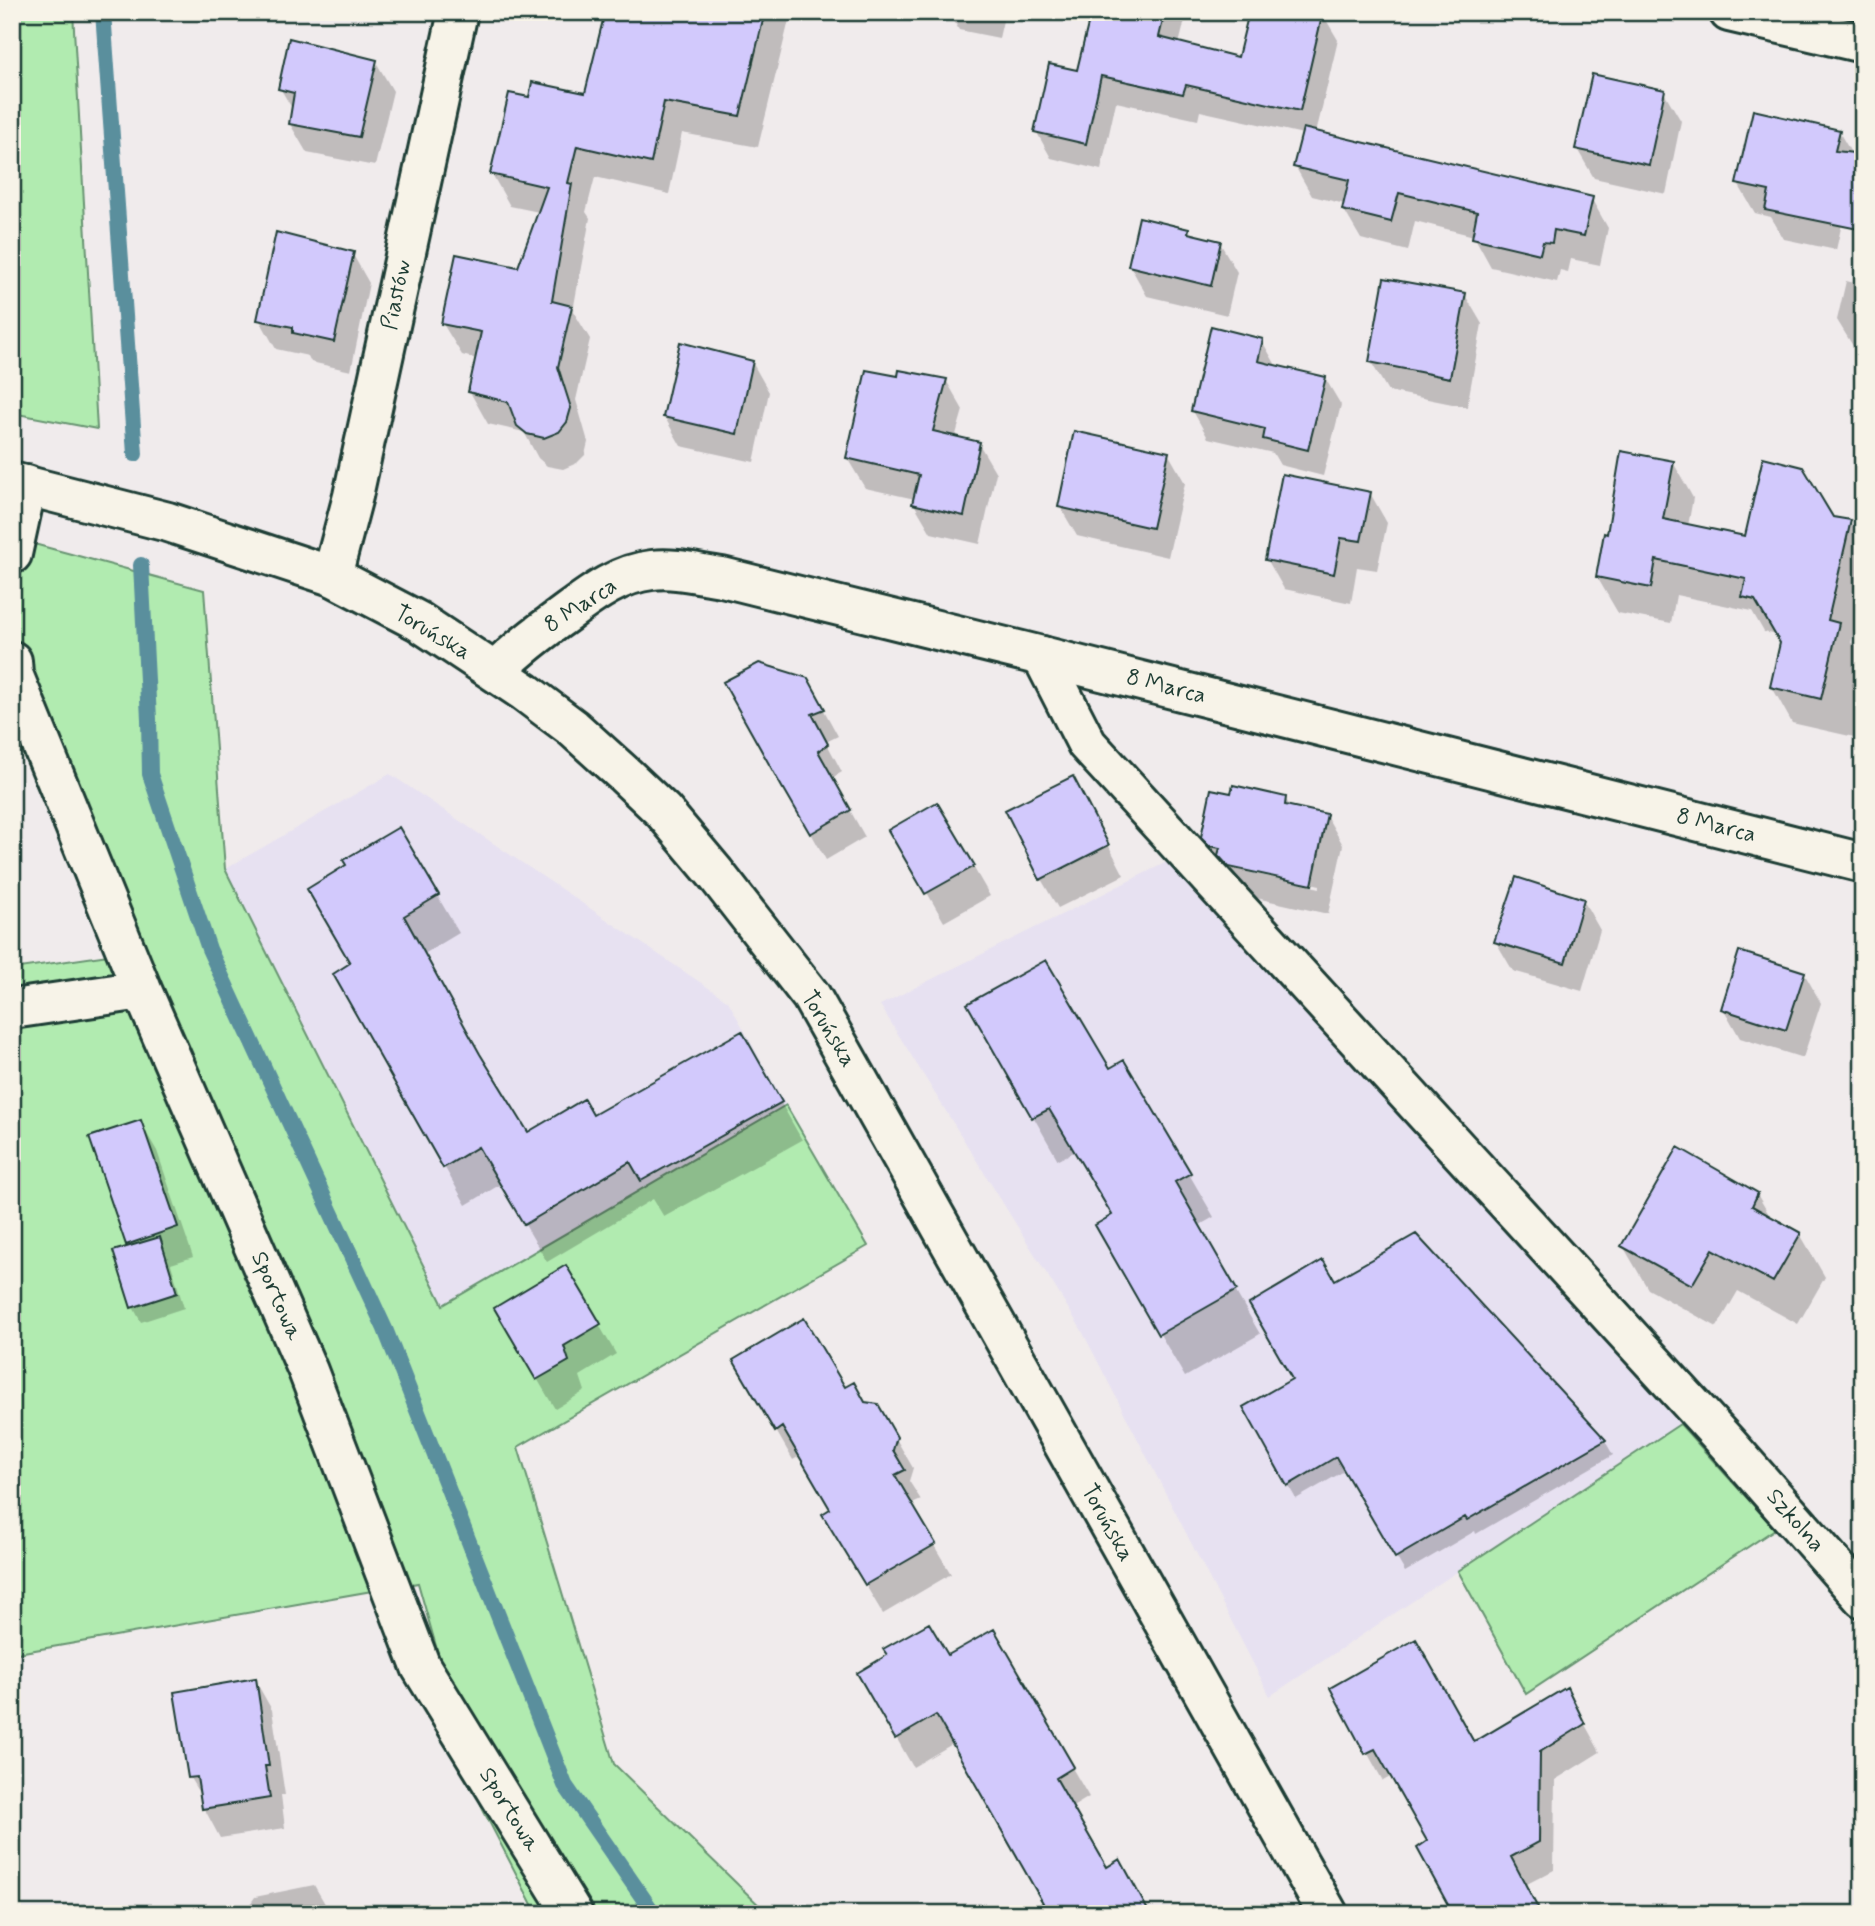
<svg xmlns="http://www.w3.org/2000/svg" width="1875" height="1926" font-family="Mynerve,sans-serif">
  <style>
    .built { fill: #e7e1f1 }
    .green { fill: #b1ebb0; stroke: #689472; stroke-width: 2 }
    .shadow { fill: #0003; fill-rule: evenodd }
    .lines { fill: none; stroke-linecap: round; stroke-linejoin: round }
    .stream { stroke: #5a8f9d; stroke-width: 16 }
    .building { fill: #d2c9fc; stroke: #1f3d34; stroke-width: 2 }
    .street-casing { stroke: #1f3d34; stroke-width: 44 }
    .secondary-casing { stroke: #1f3d34; stroke-width: 44 }
    .street { stroke: #f7f3e8; stroke-width: 38 }
    .secondary { stroke: #f7f3e8; stroke-width: 38 }
    .labels { text-anchor: middle; dominant-baseline: central; stroke-width: 6; stroke-linejoin: round; paint-order: stroke }
    .street-label { font-size: 23px; fill: #1f3d34; stroke: #f7f3e8 }
  </style>
  <rect width="100%" height="100%" fill="#f0ebec"/>
  <filter id="ink" filterUnits="userSpaceOnUse"><feTurbulence type="fractalNoise" baseFrequency=".0143" numOctaves="2"/><feDisplacementMap in="SourceGraphic" scale="14" xChannelSelector="R" yChannelSelector="G"/><feConvolveMatrix kernelMatrix="1 2 1 2 8 2 1 2 1" color-interpolation-filters="sRGB"/></filter>
  <g filter="url(#ink)">
    <!-- built -->
    <path class="built" d="M390,774L728,1001L786,1105L443,1305L353,1122L225,869Z
      M1171,860L1680,1424L1270,1696L1081,1329L880,1005Z"/>
    <!-- green -->
    <path class="green" d="M12,12H73L97,429L12,413Z
      M12,538L204,590L225,869L443,1305L786,1105L868,1246L518,1447L614,1764L768,1914H537L482,1808L418,1583L12,1654V969L122,953L12,733Z
      M1680,1424L1775,1529L1526,1694L1458,1571Z"/>
    <!-- shadow -->
    <path class="shadow" d="M607,12H791L758,147L682,133L669,194L595,177L586,212L590,218L573,311L590,339L576,400L588,442L585,455L577,463L563,469L547,466L538,458L524,432L488,424L470,392L477,359L462,355L443,324L519,269L539,212L510,206L492,174L530,99L586,95Z
      M949,12H1005L999,38L959,30Z
      M1093,12H1187L1179,44L1239,60L1322,13L1338,40L1316,133L1591,198L1608,228L1600,265L1571,259L1568,272L1560,270L1557,282L1491,267L1474,236L1415,221L1408,251L1361,239L1344,210L1345,204L1312,196L1295,166L1303,134L1200,111L1198,120L1116,102L1101,170L1051,158L1036,131L1079,72Z
      M376,62L393,91L375,166L307,153L290,124L293,110L280,88Z
      M1664,92L1681,121L1666,194L1594,178L1577,149Z
      M1839,132L1856,161L1836,250L1784,239L1771,217L1755,213L1738,184Z
      M1188,230L1191,236L1220,243L1237,272L1227,315L1147,296L1130,266Z
      M352,253L369,283L351,371L311,362L308,356L276,349L259,319Z
      M1846,281L1863,285V349L1853,346L1837,320Z
      M1465,295L1482,324L1467,407L1388,391L1371,362Z
      M1262,341L1277,367L1325,378L1341,405L1323,476L1280,465L1273,453L1208,438L1193,411Z
      M752,362L769,392L754,462L681,446L664,416Z
      M899,378L946,380L963,410L955,438L979,444L996,473L980,544L931,533L914,504L915,499L865,488L847,458Z
      M1168,453L1185,483L1168,557L1077,536L1060,507Z
      M1673,462L1693,498L1688,526L1746,539L1832,518L1850,522L1863,544V593L1851,643L1863,647V739L1792,723L1772,687L1782,643L1777,635L1764,632L1752,611L1676,595L1671,623L1618,613L1597,577L1608,536Z
      M1370,493L1387,523L1377,570L1357,567L1351,603L1284,589L1267,559Z
      M807,679L838,736L826,742L842,772L832,778L865,837L826,860L801,815Z
      M1285,798L1291,808L1326,815L1343,845L1328,914L1247,896L1221,866L1203,836ZM1229,865L1320,885V888L1229,868Z
      M937,804L990,896L944,922L891,830Z
      M1089,808L1124,875L1058,908L1041,879Z
      M399,830L459,933L424,954L490,1073L527,1135L592,1117L742,1034L802,1140L664,1217L653,1199L547,1262L501,1184L466,1205L335,974L352,963Z
      M1583,900L1600,930L1582,991L1513,971L1496,942Z
      M1804,973L1821,1003L1803,1058L1740,1038L1723,1008Z
      M969,1004L1109,1071L1189,1174L1214,1217L1198,1226L1260,1334L1185,1377L1097,1226L1114,1216L1076,1151L1058,1160Z
      M140,1122L157,1151L193,1257L171,1264L184,1308L141,1322L133,1307L116,1252L130,1248L128,1244Z
      M1757,1194L1771,1218L1800,1234L1825,1277L1798,1324L1738,1291L1717,1327L1648,1289L1623,1246Z
      M1416,1237L1605,1441L1613,1455L1476,1534L1475,1531L1405,1572L1346,1470L1296,1499L1245,1408L1294,1380L1334,1282Z
      M566,1268L616,1354L580,1376L585,1391L555,1409L496,1309Z
      M735,1360L844,1389L865,1403L877,1406L913,1468L909,1481L921,1500L910,1505L951,1574L883,1614L841,1544L832,1510L800,1456L793,1460Z
      M993,1632L1089,1797L1071,1808L1106,1869L1046,1904L954,1743L913,1767L860,1674L948,1657Z
      M255,1680L272,1710L285,1795H281L285,1828L220,1838L204,1808L202,1798L190,1778Z
      M1332,1689L1474,1745L1566,1690L1600,1752L1555,1780L1554,1870L1525,1885L1429,1842L1392,1776L1383,1781Z
      M314,1885L331,1914H243L255,1897Z"/>
    <g class="lines">
      <!-- stream -->
      <path class="stream" d="M103,12L135,454
        M141,565L149,719L150,774L209,949L385,1329L565,1785L654,1914"/>
    </g>
    <!-- building -->
    <path class="building" d="M605,12H765L740,116L664,102L651,163L577,146L568,183L572,184L552,301L572,306L558,367L571,408L567,422L559,432L544,438L527,434L517,426L508,402L468,392L481,332L441,324L456,254L518,267L547,187L490,174L509,93L529,97L532,82L585,93Z
      M1091,12H1165L1159,37L1238,57L1249,12H1323L1300,111L1186,85L1183,94L1101,76L1086,144L1034,132L1049,64L1077,70Z
      M289,38L377,60L359,137L289,124L294,93L278,89Z
      M1592,74L1665,90L1649,165L1575,149Z
      M1753,110L1840,130L1835,151L1863,154V230L1765,210L1769,191L1736,184Z
      M1303,128L1593,197L1584,236L1554,230L1552,243L1543,242L1540,254L1472,238L1477,212L1399,193L1391,222L1342,210L1349,180L1293,167Z
      M1139,217L1189,229L1188,233L1221,241L1211,286L1128,266Z
      M276,232L354,252L334,342L293,333V327L257,320Z
      M1384,278L1466,293L1450,378L1369,362Z
      M1211,326L1263,339L1258,361L1326,377L1308,450L1263,439L1265,429L1191,411Z
      M680,342L753,361L737,434L663,417Z
      M866,370L898,376L899,370L947,379L933,431L980,442L964,516L912,504L919,475L846,458Z
      M1074,431L1169,452L1152,528L1058,507Z
      M1621,451L1674,461L1663,519L1745,536L1763,457L1803,467L1833,517L1851,520L1828,620L1839,623L1821,699L1770,687L1780,643L1755,600L1742,597L1746,579L1656,560L1651,588L1596,577L1604,533L1607,534Z
      M1282,474L1371,492L1361,541L1341,538L1334,574L1265,560Z
      M759,663L808,678L825,709L812,714L828,744L818,751L851,810L810,834L784,789H783L723,682Z
      M1073,776L1109,845L1040,880L1005,810Z
      M1233,785L1286,797L1285,805L1327,814L1312,885L1229,867L1218,855L1220,848L1210,846L1201,837L1211,789L1231,793Z
      M937,802L975,866L925,894L888,830Z
      M399,827L439,895L404,916L480,1054L528,1132L584,1099L593,1115L742,1031L782,1102L641,1181L630,1162L524,1225L478,1147L443,1168L333,974L350,963L307,889L346,865L343,860Z
      M1516,877L1584,899L1565,963L1494,942Z
      M1739,951L1805,972L1786,1030L1721,1009Z
      M1046,960L1110,1068L1124,1060L1191,1173L1175,1182L1237,1290L1158,1335L1095,1225L1112,1215L1049,1109L1032,1118L967,1004Z
      M141,1120L178,1227L126,1245L89,1137Z
      M1678,1147L1758,1193L1752,1206L1801,1233L1773,1282L1713,1249L1692,1285L1621,1246Z
      M1416,1234L1606,1440L1467,1520L1465,1517L1395,1558L1336,1457L1287,1486L1243,1407L1292,1379L1249,1304L1323,1260L1335,1280Z
      M160,1237L177,1293L131,1308L113,1251Z
      M566,1265L601,1324L564,1346L569,1361L536,1380L494,1308Z
      M804,1318L845,1387L854,1382L865,1402L878,1404L897,1437L893,1450L905,1470L895,1475L936,1544L865,1585L822,1514L830,1509L782,1427L775,1432L733,1360Z
      M929,1623L948,1655L994,1629L1074,1767L1056,1778L1107,1867L1120,1859L1150,1914H1025L1043,1903L936,1715L895,1739L857,1673L887,1655L883,1649Z
      M1416,1639L1474,1742L1567,1687L1585,1724L1540,1752L1539,1842L1511,1857L1541,1914H1453L1417,1848L1427,1841L1375,1749L1365,1754L1330,1688Z
      M256,1678L269,1766H265L270,1798L202,1809L197,1777L188,1778L174,1692Z"/>
    <g class="lines">
      <!-- street casing -->
      <g class="street-casing">
        <path id="street" d="M1729,12L1863,43
          M12,554L27,485
          M332,576L353,496L458,12
          M1042,656L1087,744L1727,1443L1863,1598
          M12,661L13,674L142,990L308,1371L421,1667L573,1914
          M12,1009L142,990"/>
      </g>
      <!-- secondary casing -->
      <g class="secondary-casing">
        <path id="secondary" d="M12,482L168,522L332,576L418,621L525,692L573,728L625,775L663,811L715,873L811,996L1328,1914
          M495,672C514,652 535,636 557,620C586,599 615,574 652,570C675,567 699,574 722,577L1042,656L1863,863"/>
      </g>
      <!-- street -->
      <use href="#street" class="street"/>
      <!-- secondary -->
      <use href="#secondary" class="secondary"/>
    </g>
  </g>
  <g class="labels">
    <!-- street labels -->
    <g class="street-label">
      <text transform="translate(397 295) rotate(-78)">Piastów</text>
      <text transform="translate(581 606) rotate(-33)">8 Marca</text>
      <text transform="translate(432 633) rotate(31)">Toruńska</text>
      <text transform="translate(1166 687) rotate(14)">8 Marca</text>
      <text transform="translate(1716 826) rotate(14)">8 Marca</text>
      <text transform="translate(828 1029) rotate(59)">Toruńska</text>
      <text transform="translate(276 1296) rotate(66)">Sportowa</text>
      <text transform="translate(1795 1521) rotate(49)">Szkolna</text>
      <text transform="translate(1107 1523) rotate(61)">Toruńska</text>
      <text transform="translate(509 1810) rotate(58)">Sportowa</text>
    </g>
  </g>
  <!-- margin -->
  <rect width="1875" height="1926" fill="none" stroke="#f7f3e8" stroke-width="42"/>
  <rect x="21" y="21" width="1833" height="1884" fill="none" stroke="#1f3d34" stroke-width="2.5" filter="url(#ink)"/>
</svg>
